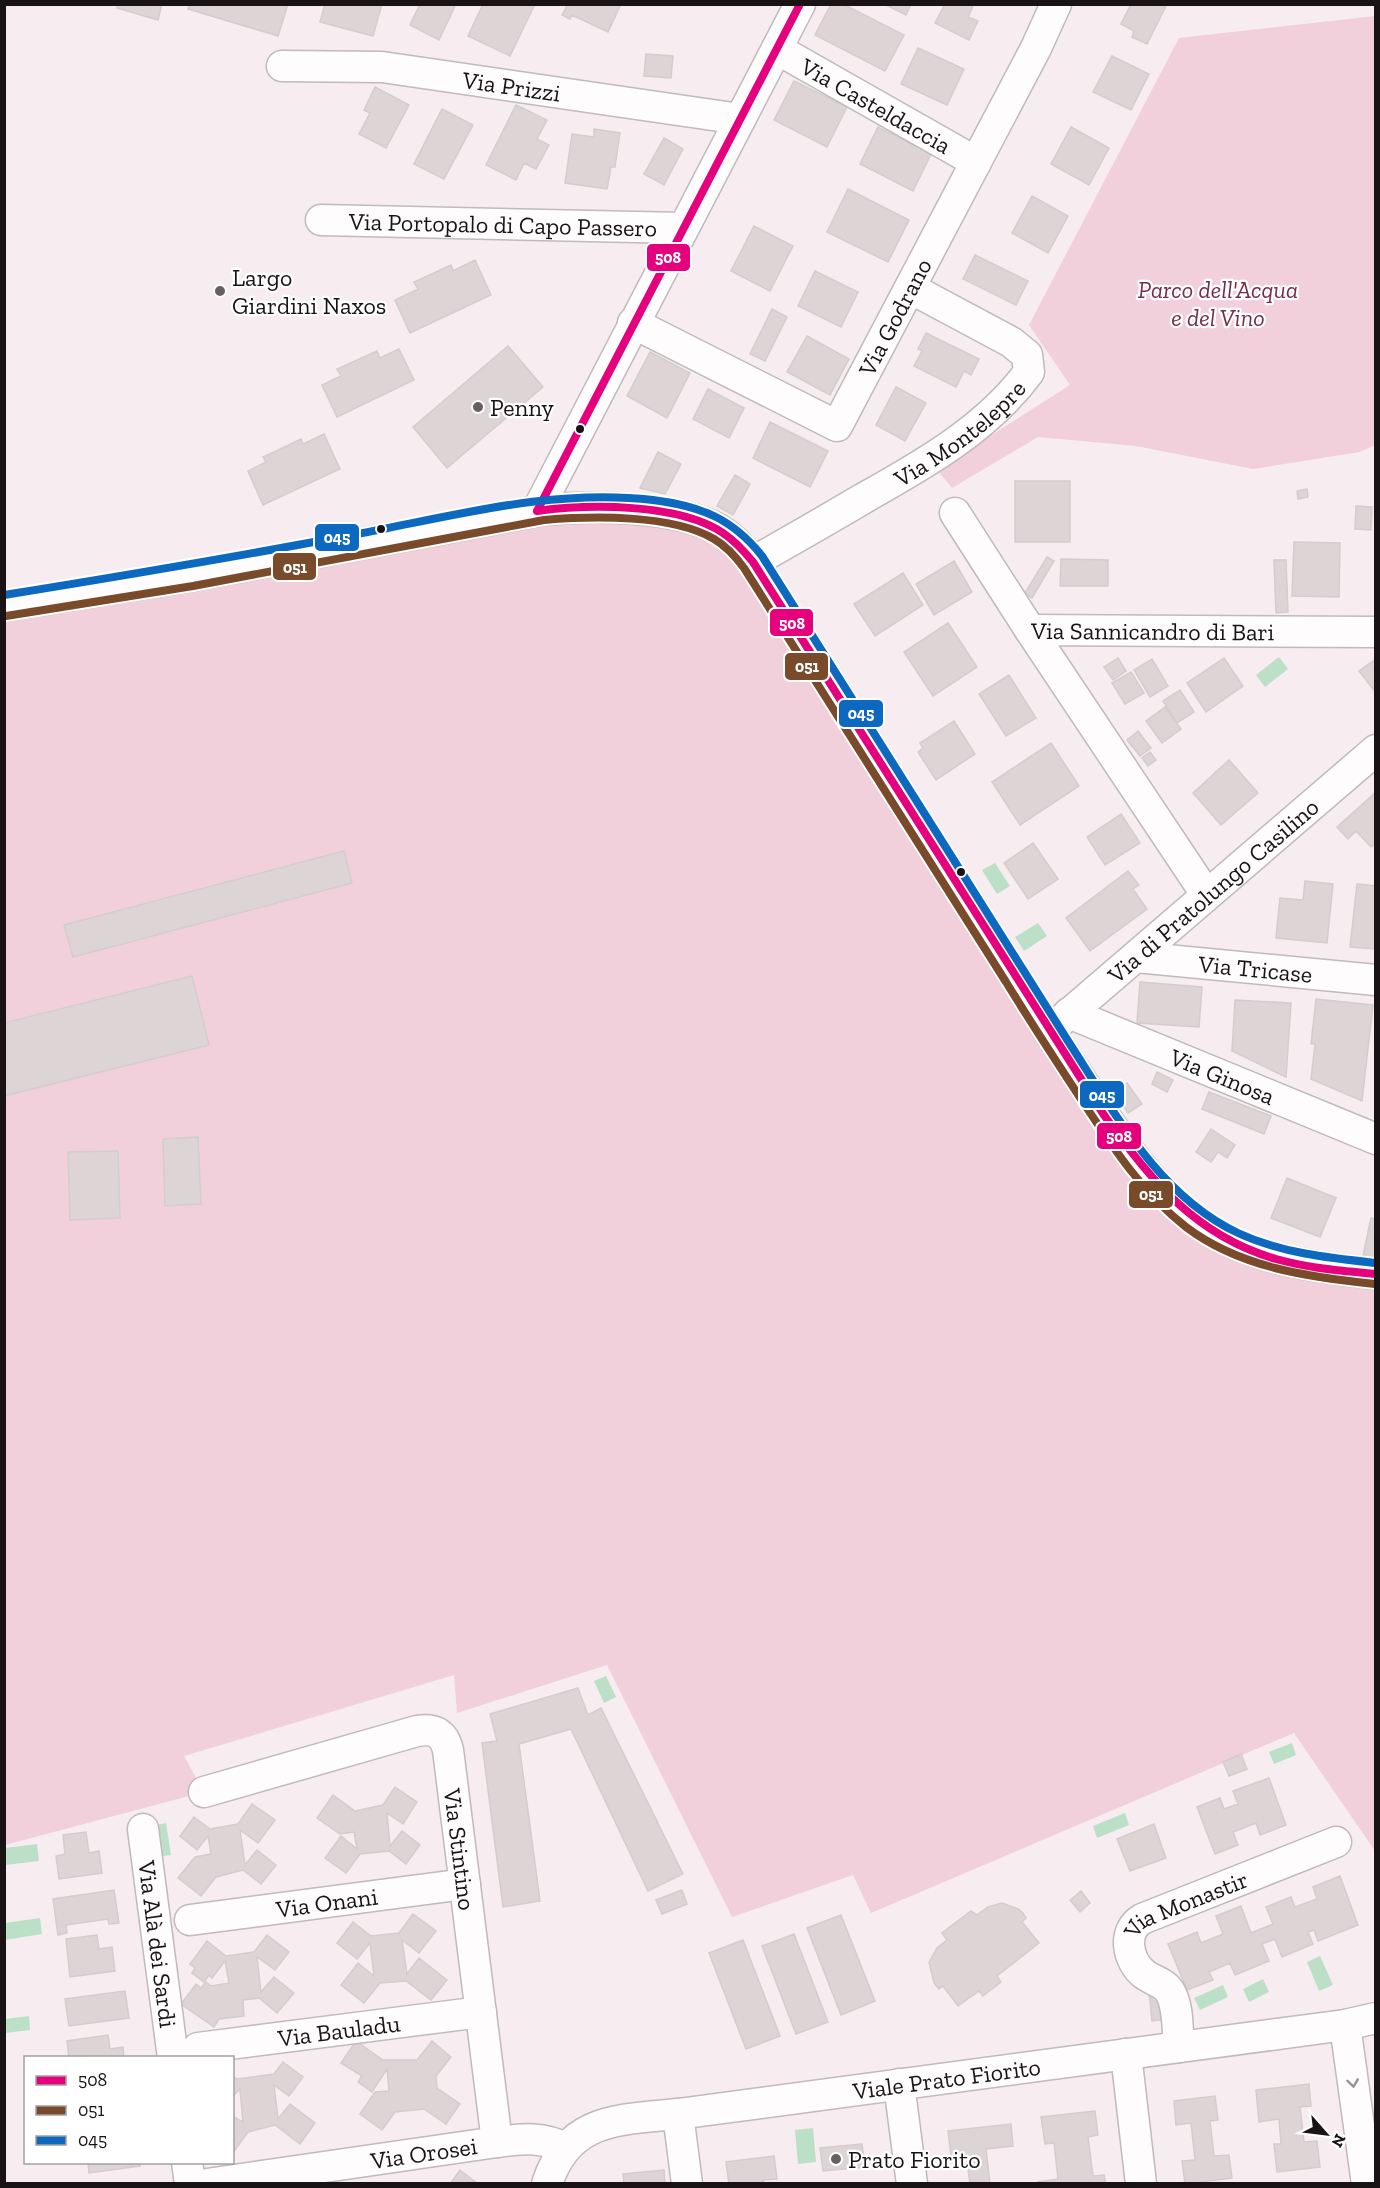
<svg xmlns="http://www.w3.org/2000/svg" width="1380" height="2188" font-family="'Zilla Slab',serif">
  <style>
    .green { fill: #f1d0db }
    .water { fill: #bce0c7 }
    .building { fill: #ddd4d6; stroke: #d4ccce; stroke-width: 1.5 }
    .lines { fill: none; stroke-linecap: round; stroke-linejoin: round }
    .minor-casing { stroke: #c1b9bb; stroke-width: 33 }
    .minor { stroke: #fefcfd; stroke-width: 30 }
    .bus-1-casing { stroke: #fff; stroke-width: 12 }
    .bus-2-casing { stroke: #fff; stroke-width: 12 }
    .bus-3-casing { stroke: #fff; stroke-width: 12 }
    .bus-1 { stroke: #e5007d; stroke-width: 8 }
    .bus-2 { stroke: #7a4b2a; stroke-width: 8 }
    .bus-3 { stroke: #0c69bf; stroke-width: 8 }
    .oneway { stroke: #979395 }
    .poi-dot { fill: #675f61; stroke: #fff; stroke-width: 2 }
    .bus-dot { fill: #191315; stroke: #fff; stroke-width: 2 }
    .labels { text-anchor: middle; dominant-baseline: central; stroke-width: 4.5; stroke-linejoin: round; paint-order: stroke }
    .street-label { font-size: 24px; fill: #191315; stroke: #fff }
    .poi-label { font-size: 24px; fill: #191315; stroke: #fff; text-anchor: start }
    .park-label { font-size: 24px; font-style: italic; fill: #762d4b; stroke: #fff }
    .line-badge { stroke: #fff; stroke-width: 2 }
    .badge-label { font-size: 16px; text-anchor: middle; font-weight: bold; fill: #fff }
  </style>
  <rect width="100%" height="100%" fill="#f7ecef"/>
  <!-- green -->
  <path class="green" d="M1375,16V445L1360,452L1253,469L1136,446L1038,437L952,488L937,470L1070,385L1029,325L1179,38Z
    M537,511L711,526L1104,1115L1221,1237L1375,1274V1851L1294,1733L871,1913L853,1875L732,1917L607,1665L457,1713L454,1675L184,1756L204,1792L5,1845V607Z"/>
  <!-- water -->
  <path class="water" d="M1279,657L1288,669L1265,687L1256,675Z
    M995,863L1010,886L997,894L982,870Z
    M1038,923L1047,936L1024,951L1015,937Z
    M606,1676L616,1697L604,1703L594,1681Z
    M1292,1743L1296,1755L1274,1764L1269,1752Z
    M1125,1813L1129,1825L1097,1838L1093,1826Z
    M166,1823L171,1855L156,1857L151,1826Z
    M37,1844L39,1861L5,1865V1848Z
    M40,1918L42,1934L5,1940V1923Z
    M1320,1956L1333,1985L1319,1991L1307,1962Z
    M1263,1979L1269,1992L1249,2002L1243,1989Z
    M1223,1985L1228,1997L1200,2010L1194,1998Z
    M29,2016L30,2030L5,2033V2019Z
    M813,2128L816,2162L798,2164L795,2130Z"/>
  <!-- building -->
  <path class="building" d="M118,4H162L158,20L117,8Z
    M190,4H288L278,36L188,9Z
    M325,4H382L373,36L320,22Z
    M420,4H456L439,40L410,25Z
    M483,4H535L510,56L468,36Z
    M568,4H621L608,32L572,15L570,19L562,15Z
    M831,4H843L904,35L885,71L815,35Z
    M884,4H911L906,15Z
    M945,4H974L968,17L978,21L969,40L935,23Z
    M1131,4H1167L1147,44L1132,37L1134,31L1121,24Z
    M918,48L964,69L947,105L901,84Z
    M646,54L673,56L671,78L644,76Z
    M1112,56L1149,74L1131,110L1093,92Z
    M794,81L847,107L827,147L774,120Z
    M375,87L409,105L386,148L359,134L370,113L364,110Z
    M516,105L547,120L537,139L549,145L536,169L524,163L516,180L486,165Z
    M442,109L473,125L444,179L414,164Z
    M878,127L931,154L913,191L860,164Z
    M1071,127L1109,148L1089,185L1051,164Z
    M594,129L620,133L615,167H611L607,189L565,183L572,134L594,137Z
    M664,138L683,149L664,185L644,174Z
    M848,189L909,220L888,262L827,232Z
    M1032,196L1068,216L1048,253L1012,233Z
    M754,226L793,246L770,291L731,271Z
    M975,255L1028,281L1016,305L963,279Z
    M475,260L491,295L410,333L395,300L418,289L414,282L451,265L453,271Z
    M815,271L858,292L841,327L798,306Z
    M772,309L787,317L765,361L750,354Z
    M926,333L979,359L971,375L964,371L956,387L914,366L922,351L918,349Z
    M807,336L849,359L830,395L787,372Z
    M508,346L543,387L447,468L413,427Z
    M399,349L414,380L337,417L322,385L341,376L337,369L377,351L380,358Z
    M650,352L690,373L667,418L627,396Z
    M896,387L926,403L905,441L876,425Z
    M708,389L744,408L729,438L693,419Z
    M770,422L828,451L810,487L753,458Z
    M324,434L340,469L263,505L248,471L266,462L263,457L301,439L303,444Z
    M658,452L681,464L665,494L640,488Z
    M735,475L750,484L733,515L717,506Z
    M1015,481H1070V542H1015Z
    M1307,489L1308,497L1298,499L1297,491Z
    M1356,506L1372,507L1371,530L1355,529Z
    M1294,542L1340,543L1339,597L1292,596Z
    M1047,557L1054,561L1032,598L1025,593Z
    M1061,559L1108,560V586H1060Z
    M1274,560H1286L1288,612L1276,613Z
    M954,561L972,592L934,615L916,584Z
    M903,573L923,605L875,636L854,604Z
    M948,623L977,667L933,696L904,652Z
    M1118,658L1126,671L1113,680L1104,667Z
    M1224,658L1243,686L1206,712L1187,683Z
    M1152,659L1168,686L1150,697L1134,670Z
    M1376,659V693L1359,671Z
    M1131,672L1144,693L1125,704L1112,683Z
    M1009,675L1036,718L1006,736L979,694Z
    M1180,690L1194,712L1177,723L1163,701Z
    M1165,707L1181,729L1162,743L1146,721Z
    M954,721L975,754L936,780L918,752L923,748L920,743Z
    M1138,731L1151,748L1140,756L1127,740Z
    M1051,743L1079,786L1020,825L992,782Z
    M1150,752L1156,760L1148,766L1142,758Z
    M1229,760L1258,793L1221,825L1193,793Z
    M1376,792V843L1371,847L1356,831L1348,839L1337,827Z
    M1121,814L1140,843L1105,865L1087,837Z
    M1033,843L1058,879L1028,899L1004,863Z
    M344,851L352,883L73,957L64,925Z
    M1128,871L1139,885L1133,889L1147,909L1090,951L1066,918Z
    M1305,881L1333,884L1327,943L1276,938L1280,898L1303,900Z
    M1357,884L1376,886V949L1350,947Z
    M192,976L209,1045L4,1096V1023Z
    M1140,982L1202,987L1199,1027L1137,1023Z
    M1316,999L1373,1005L1362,1101L1311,1079L1315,1044H1311Z
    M1235,1000L1291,1003L1286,1077L1232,1051Z
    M1157,1072L1173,1080L1167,1092L1152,1084Z
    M1127,1083L1142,1104L1128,1113L1114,1092Z
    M1209,1092L1271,1116L1264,1134L1202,1109Z
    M1211,1129L1235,1145L1227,1158L1218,1152L1211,1162L1196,1152Z
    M198,1137L201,1204L165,1206L163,1139Z
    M118,1151L120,1218L70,1220L68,1152Z
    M1287,1178L1336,1198L1320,1237L1271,1218Z
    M1371,1218L1376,1219V1259L1363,1256Z
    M578,1688L588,1715L601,1708L683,1874L648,1891L571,1729L519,1744L540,1901L503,1907L482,1743L497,1741L490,1714Z
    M1241,1754L1247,1769L1229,1776L1223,1762Z
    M1269,1778L1286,1825L1260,1835L1256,1823L1233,1832L1238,1845L1215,1854L1197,1807L1220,1798L1224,1809L1238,1804L1233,1791Z
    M395,1787L417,1802L403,1824L387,1813L390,1846L402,1831L420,1845L406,1864L389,1851L360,1854L346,1873L325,1858L341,1836L357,1849L354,1832L340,1834L317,1818L333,1795L355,1811L383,1805Z
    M252,1804L275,1820L258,1843L240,1830L245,1865L257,1850L276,1865L261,1884L243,1870L216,1877L201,1896L178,1878L195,1857L211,1854L208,1836L197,1850L180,1836L194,1817L210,1829L238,1824Z
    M1154,1824L1166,1858L1130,1871L1117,1839Z
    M86,1832L89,1853L99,1851L102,1873L59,1879L56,1856L65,1854L63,1835Z
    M1340,1876L1358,1925L1318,1941L1314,1930L1308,1932L1313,1944L1282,1957L1275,1939L1262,1944L1269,1961L1235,1975L1230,1963L1209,1972L1213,1980L1187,1990L1168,1944L1197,1932L1201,1943L1223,1934L1216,1916L1241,1906L1251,1933L1273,1924L1266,1907L1291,1897L1295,1907L1317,1899L1313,1887Z
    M114,1890L119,1923L109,1924L108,1919L66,1925L67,1933L58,1935L53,1899Z
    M682,1890L687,1904L662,1914L656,1900Z
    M1081,1891L1090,1903L1080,1912L1070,1900Z
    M1002,1903L1018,1909L1023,1913L1026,1918L1022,1922L1039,1943L997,1976L1001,1982L983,1996L979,1991L958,2006L943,1986L939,1989L934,1983L929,1962L937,1948L947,1940L942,1933L971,1911L977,1915L988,1907Z
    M413,1914L436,1931L419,1953L402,1940L407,1974L419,1958L447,1980L431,2000L406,1981L380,1983L364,2003L341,1985L358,1963L374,1976L370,1943L357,1959L337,1943L353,1922L371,1936L399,1933Z
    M841,1915L875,2001L841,2015L807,1928Z
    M794,1934L828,2022L796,2034L762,1946Z
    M97,1935L99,1949L112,1947L115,1971L70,1977L66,1939Z
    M267,1935L289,1952L275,1970L257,1957L261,1992L274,1977L294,1993L277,2013L259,1998L243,2000L244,2016L219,2019L214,2027L181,2004L196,1984L201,1988L206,1982L211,1986L229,1983L225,1961L212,1978L209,1975L204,1982L192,1973L195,1968L190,1964L207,1941L226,1956L254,1952Z
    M743,1940L780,2036L746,2049L709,1953Z
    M1164,1989L1167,2019L1152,2021L1149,1991Z
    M125,1991L129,2018L69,2026L65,1999Z
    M108,2035L110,2049L123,2047L124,2058H69L67,2041Z
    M356,2041L383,2060H417L432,2041L451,2057L436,2076L437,2088L460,2104L446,2124L424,2109L395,2112L382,2130L360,2114L375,2092L389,2091L387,2069L372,2092L358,2082L362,2076L341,2063Z
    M283,2062L303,2077L289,2096L274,2085L278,2119L290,2104L315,2123L300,2144L275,2125L248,2132L232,2154V2116L243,2122L240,2089L232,2097V2076L237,2079L274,2074Z
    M1309,2084L1311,2106L1300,2107L1304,2142L1317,2141L1320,2167L1277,2172L1274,2144H1281L1279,2119L1259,2122L1256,2090Z
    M1215,2096L1218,2120L1210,2121L1214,2156L1229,2155L1232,2178L1185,2184L1182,2161L1195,2160L1191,2123L1176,2125L1174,2101Z
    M1095,2111L1098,2135L1088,2137L1093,2176L1104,2175L1106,2184H1038V2182L1058,2179L1054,2143L1045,2144L1041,2117Z
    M1011,2124L1013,2146L986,2149L990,2184H970L966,2155L951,2157L948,2131Z
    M862,2144L865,2167L823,2171L820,2148Z
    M774,2156L777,2179L763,2180L764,2184H729L726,2162Z
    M88,2162H140V2166L89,2173Z
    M460,2170L478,2184H450Z
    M664,2170L665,2184H624L623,2174Z"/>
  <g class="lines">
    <!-- minor casing -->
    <g class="minor-casing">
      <g id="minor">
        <path id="s1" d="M777,49L976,162"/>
        <path id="s2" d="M282,66L382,67L740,119"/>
        <path id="s3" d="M321,220L683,228"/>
        <path id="s4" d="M633,323L837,426L1036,48L1056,4"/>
        <path d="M537,511L800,4"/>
        <path d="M955,513L1030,630"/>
        <path id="s5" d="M753,562C790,541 827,520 864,498C923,465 988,428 1029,372L1027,355L1011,342L910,288"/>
        <path d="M4,606L191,576L543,510C589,505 669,506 712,526C729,534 741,547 753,562C840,700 927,838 1015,977C1038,1014 1062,1052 1087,1089C1117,1135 1149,1185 1193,1219C1246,1259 1311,1267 1376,1274"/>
        <path id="s6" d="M1206,894L1030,630L1376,632"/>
        <path id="s7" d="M1136,957L1376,980"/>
        <path id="s8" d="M1069,1013L1376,1139"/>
        <path id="s9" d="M1049,1031L1376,750"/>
        <path id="s10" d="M204,1792L417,1731C434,1728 444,1733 448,1750L497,2142C522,2139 542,2136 565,2148"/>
        <path id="s11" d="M143,1829L173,2058"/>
        <path id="s12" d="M190,1920L465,1884"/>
        <path d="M1345,2025L1367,2184"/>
        <path id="s13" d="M1179,2047C1177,2030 1179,2007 1170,1992C1164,1982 1153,1981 1144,1974C1127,1960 1122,1931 1142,1919L1336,1842"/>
        <path id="s14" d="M198,2048L481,2012"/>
        <path d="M1126,2054L1141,2184"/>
        <path d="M899,2084L912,2184"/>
        <path d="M678,2114L687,2184"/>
        <path d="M187,2162L190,2184"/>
        <path id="s15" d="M207,2184L497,2142"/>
        <path id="s16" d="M547,2184C568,2117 620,2120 678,2114L1345,2025L1376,2018"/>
      </g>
    </g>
    <!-- minor -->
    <use href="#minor" class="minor"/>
    <!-- bus-1 casing -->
    <g class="bus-1-casing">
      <path id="bus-1" d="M537,511C589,504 678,503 723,533C735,541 744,551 753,562L1104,1115C1150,1180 1196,1236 1276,1259C1308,1268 1342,1271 1376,1274
        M537,511L800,4"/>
    </g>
    <!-- bus-2 casing -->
    <g class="bus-2-casing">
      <path id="bus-2" d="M6,616L193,586L544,520C592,516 672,514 714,539C726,546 736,557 744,568C832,706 919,844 1006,982C1030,1021 1054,1058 1079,1096C1110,1143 1141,1192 1186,1227C1240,1268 1309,1277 1375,1284"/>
    </g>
    <!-- bus-3 casing -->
    <g class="bus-3-casing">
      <path id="bus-3" d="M4,595C122,576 240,556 357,534C454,516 553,488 653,500C700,506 732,518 762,556L1068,1041C1114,1112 1159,1196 1238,1233C1281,1253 1329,1258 1376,1263"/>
    </g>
    <!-- bus-1 -->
    <use href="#bus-1" class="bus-1"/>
    <!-- bus-2 -->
    <use href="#bus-2" class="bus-2"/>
    <!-- bus-3 -->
    <use href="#bus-3" class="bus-3"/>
  </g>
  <!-- one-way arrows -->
  <defs><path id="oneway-chevron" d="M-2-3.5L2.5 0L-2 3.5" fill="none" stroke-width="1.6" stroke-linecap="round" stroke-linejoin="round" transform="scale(1.5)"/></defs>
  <use class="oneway" href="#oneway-chevron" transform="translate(1353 2083) rotate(82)"/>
  <!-- markers -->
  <g class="poi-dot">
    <circle cx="220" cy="291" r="6"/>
    <circle cx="478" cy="407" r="6"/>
    <circle cx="836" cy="2159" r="6"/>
  </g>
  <g class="bus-dot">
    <circle cx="580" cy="429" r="5"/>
    <circle cx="381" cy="529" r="5"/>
    <circle cx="961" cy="872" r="5"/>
  </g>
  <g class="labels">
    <!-- street labels -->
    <g class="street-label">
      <text stroke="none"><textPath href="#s2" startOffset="231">Via Prizzi</textPath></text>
      <text stroke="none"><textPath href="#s1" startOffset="114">Via Casteldaccia</textPath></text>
      <text stroke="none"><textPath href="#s3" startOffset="182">Via Portopalo di Capo Passero</textPath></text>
      <text stroke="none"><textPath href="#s4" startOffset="352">Via Godrano</textPath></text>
      <text stroke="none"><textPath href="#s5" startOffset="244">Via Montelepre</textPath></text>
      <text stroke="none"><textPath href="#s6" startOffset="440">Via Sannicandro di Bari</textPath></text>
      <text stroke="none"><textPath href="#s9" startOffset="216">Via di Pratolungo Casilino</textPath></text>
      <text stroke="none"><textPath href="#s7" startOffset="120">Via Tricase</textPath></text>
      <text stroke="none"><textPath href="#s8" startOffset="166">Via Ginosa</textPath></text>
      <text stroke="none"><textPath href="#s10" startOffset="363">Via Stintino</textPath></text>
      <text stroke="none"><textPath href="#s12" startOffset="138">Via Onani</textPath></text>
      <text stroke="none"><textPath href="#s13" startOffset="198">Via Monastir</textPath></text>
      <text stroke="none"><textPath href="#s11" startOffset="116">Via Alà dei Sardi</textPath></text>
      <text stroke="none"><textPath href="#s14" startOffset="142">Via Bauladu</textPath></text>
      <text stroke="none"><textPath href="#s16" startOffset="432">Viale Prato Fiorito</textPath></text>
      <text stroke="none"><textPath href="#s15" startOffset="219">Via Orosei</textPath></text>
    </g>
    <!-- poi labels -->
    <g class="poi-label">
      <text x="232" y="277">Largo<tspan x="232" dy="28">Giardini Naxos</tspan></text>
      <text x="490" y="407">Penny</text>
      <text x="848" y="2159">Prato Fiorito</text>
    </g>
    <!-- park labels -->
    <g class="park-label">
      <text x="1218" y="289">Parco dell'Acqua<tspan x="1218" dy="28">e del Vino</tspan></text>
    </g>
  </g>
  <g class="line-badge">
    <rect x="646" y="243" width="45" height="29" rx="6" fill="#e5007d"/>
    <rect x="314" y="523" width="46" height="29" rx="6" fill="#0c69bf"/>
    <rect x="272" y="552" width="45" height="29" rx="6" fill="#7a4b2a"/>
    <rect x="769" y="608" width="45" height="29" rx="6" fill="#e5007d"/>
    <rect x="784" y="652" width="45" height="29" rx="6" fill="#7a4b2a"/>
    <rect x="838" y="699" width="46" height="29" rx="6" fill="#0c69bf"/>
    <rect x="1079" y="1080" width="46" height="29" rx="6" fill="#0c69bf"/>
    <rect x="1096" y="1122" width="46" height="28" rx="6" fill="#e5007d"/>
    <rect x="1128" y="1180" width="46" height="29" rx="6" fill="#7a4b2a"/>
  </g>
  <g class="badge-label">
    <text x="668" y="263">508</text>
    <text x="337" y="543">045</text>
    <text x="295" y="573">051</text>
    <text x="792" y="629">508</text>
    <text x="807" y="672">051</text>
    <text x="861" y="719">045</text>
    <text x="1102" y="1101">045</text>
    <text x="1119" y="1142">508</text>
    <text x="1151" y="1200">051</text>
  </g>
  <!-- border -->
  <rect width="1380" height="2188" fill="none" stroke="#191315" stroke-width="12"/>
  <!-- legend -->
  <rect x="24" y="2056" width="210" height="108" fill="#ffffff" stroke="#a3a1a1" stroke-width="1.5"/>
  <rect x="36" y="2076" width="30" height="9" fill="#e5007d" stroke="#a3a1a1" stroke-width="1.5"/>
  <text x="78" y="2086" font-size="18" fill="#191315">508</text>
  <rect x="36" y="2106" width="30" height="9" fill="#7a4b2a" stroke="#a3a1a1" stroke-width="1.5"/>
  <text x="78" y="2116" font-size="18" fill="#191315">051</text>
  <rect x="36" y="2136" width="30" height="9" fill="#0c69bf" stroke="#a3a1a1" stroke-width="1.5"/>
  <text x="78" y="2146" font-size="18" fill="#191315">045</text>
  <!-- north arrow -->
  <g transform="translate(1326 2134) rotate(118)" stroke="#ffffff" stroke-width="4.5" paint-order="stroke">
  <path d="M0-4.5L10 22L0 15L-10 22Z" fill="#191315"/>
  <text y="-9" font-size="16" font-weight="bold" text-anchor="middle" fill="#191315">N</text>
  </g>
</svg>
